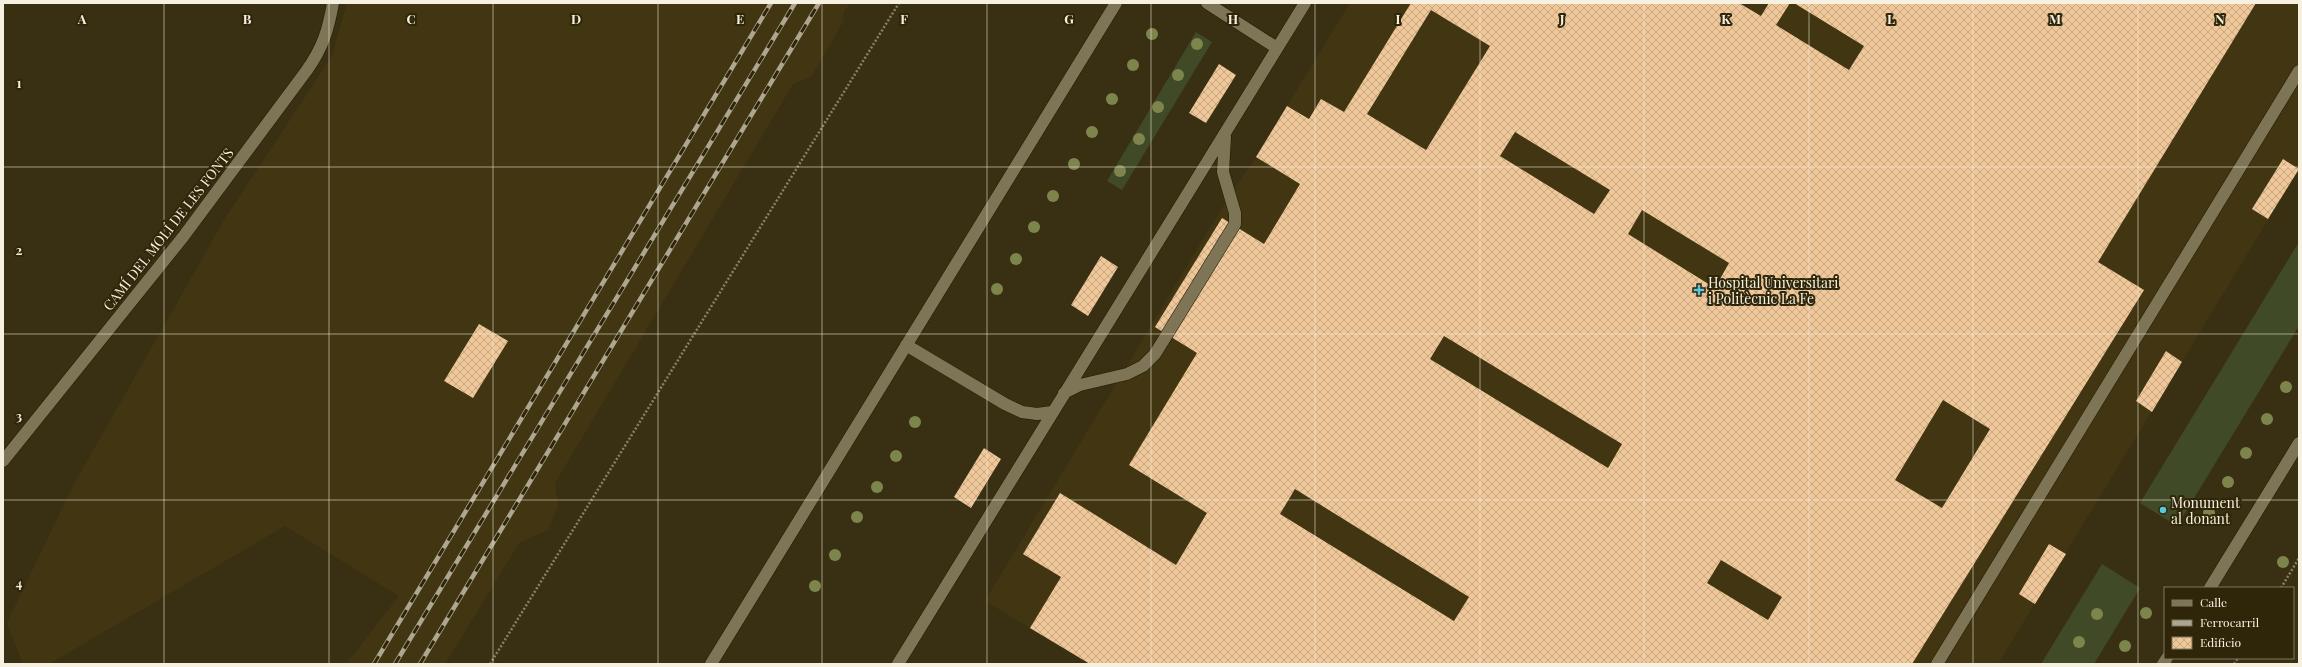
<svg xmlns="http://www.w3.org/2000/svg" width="2302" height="667" font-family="'Playfair Display',serif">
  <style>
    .built { fill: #423612 }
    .grass { fill: #414a26 }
    .building { fill: url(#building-cross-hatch); fill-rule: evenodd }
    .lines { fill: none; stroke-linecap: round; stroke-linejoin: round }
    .minor-casing { stroke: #201800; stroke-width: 13 }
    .path { stroke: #88816a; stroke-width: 2.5; stroke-dasharray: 2 2; stroke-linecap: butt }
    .minor { stroke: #7e7456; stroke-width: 12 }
    .rail-casing { stroke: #ada691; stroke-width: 4.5 }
    .rail { stroke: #2f2609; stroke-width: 3; stroke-dasharray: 9; stroke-linecap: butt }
    .tree { fill: #7e854c }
    .grid { fill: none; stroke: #f6f0e0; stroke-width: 1; stroke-opacity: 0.55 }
    .poi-dot { fill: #56c9e1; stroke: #2f2609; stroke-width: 1.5 }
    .labels { text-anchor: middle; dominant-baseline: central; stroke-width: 4; stroke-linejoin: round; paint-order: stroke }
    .street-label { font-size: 14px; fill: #f6f0e0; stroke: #2f2609 }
    .poi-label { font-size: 14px; fill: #f6f0e0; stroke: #2f2609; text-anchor: start }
    .grid-label { font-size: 13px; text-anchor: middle; font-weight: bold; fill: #f6f0e0; stroke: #2f2609; stroke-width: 4; stroke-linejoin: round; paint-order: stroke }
  </style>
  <defs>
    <pattern id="building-cross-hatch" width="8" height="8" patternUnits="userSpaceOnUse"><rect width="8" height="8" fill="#f0c798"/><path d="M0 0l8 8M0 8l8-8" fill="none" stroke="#c6a783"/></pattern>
  </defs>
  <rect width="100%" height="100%" fill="#393014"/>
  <!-- built -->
  <path class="built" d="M347,3H850L844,11L843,22L811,77L793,84L555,483L558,506L548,530L519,543L445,664H346L399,596L285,526L49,664H23L7,623L73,486L224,220L332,56Z
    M1350,3H2299V169L1998,664H1090L985,601L1230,195L1256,157Z"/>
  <!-- grass -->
  <path class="grass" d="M1196,32L1212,42L1122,190L1107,181Z
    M2299,242V326L2177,526L2140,503Z
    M2102,564L2140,588L2094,664H2041Z"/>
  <!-- building -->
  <path class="building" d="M1411,3H1739L1761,16L1769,3H1790L1776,25L1849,70L1864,46L1794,3H2256L2098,262L2144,290L1912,664H1090L1030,628L1061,577L1023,554L1060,493L1176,565L1207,513L1129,465L1197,353L1155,327L1222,218L1264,244L1300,184L1256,157L1287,106L1309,119L1321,99L1344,112ZM1431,10L1490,46L1426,150L1367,114ZM1515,132L1610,190L1594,214L1500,156ZM1642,210L1729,263L1715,288L1628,234ZM1444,336L1622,444L1608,468L1430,359ZM1943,400L1990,429L1942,508L1895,480ZM1295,489L1469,597L1454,621L1280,514ZM1721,560L1782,597L1768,620L1707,583Z
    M1219,64L1236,75L1206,123L1189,113Z
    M2283,159L2299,169L2268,219L2252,209Z
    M1101,256L1118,267L1088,316L1071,305Z
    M479,324L508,341L473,398L444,381Z
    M2166,351L2182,362L2152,412L2136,401Z
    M984,448L1001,459L971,508L954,497Z
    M2049,544L2066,554L2035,604L2019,594Z"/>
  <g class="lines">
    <!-- minor casing -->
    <g class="minor-casing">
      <path id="minor" d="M1207,3L1277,48
        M906,345L1005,404L1022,412L1037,414L1052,412
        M1064,393L1080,385L1127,374L1143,366L1155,354L1235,224V213L1223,172L1225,137
        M3,461L183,237L307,70C323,47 328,31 333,3
        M2210,588L2299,443
        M711,664L1116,3
        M898,664L1305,3
        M1937,664L2299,71
        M2163,664L2167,658"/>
    </g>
    <!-- path -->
    <path class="path" d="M2281,588L2299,558
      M490,664L899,3
      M2234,664L2238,658"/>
    <!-- minor -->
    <use href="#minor" class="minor"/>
    <!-- rail casing -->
    <g class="rail-casing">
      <path id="rail" d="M374,664L771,3
        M395,664L795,3
        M420,664L819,3"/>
    </g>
    <!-- rail -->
    <use href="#rail" class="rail"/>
  </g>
  <!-- trees -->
  <g class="tree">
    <circle cx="1152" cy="34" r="6"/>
    <circle cx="1197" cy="44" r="6"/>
    <circle cx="1133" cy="65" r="6"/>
    <circle cx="1178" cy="75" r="6"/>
    <circle cx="1112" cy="99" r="6"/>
    <circle cx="1158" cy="107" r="6"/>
    <circle cx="1092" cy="132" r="6"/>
    <circle cx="1139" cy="139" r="6"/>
    <circle cx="1074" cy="164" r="6"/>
    <circle cx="1120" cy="171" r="6"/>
    <circle cx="1053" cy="196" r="6"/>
    <circle cx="1034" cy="227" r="6"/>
    <circle cx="1016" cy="259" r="6"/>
    <circle cx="997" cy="289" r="6"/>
    <circle cx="2286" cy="387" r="6"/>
    <circle cx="2267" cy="419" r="6"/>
    <circle cx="915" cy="422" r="6"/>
    <circle cx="2246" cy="453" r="6"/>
    <circle cx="896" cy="456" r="6"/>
    <circle cx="2228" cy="482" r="6"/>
    <circle cx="877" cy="487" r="6"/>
    <circle cx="2209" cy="513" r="6"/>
    <circle cx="857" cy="517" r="6"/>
    <circle cx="835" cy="555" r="6"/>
    <circle cx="2283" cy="562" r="6"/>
    <circle cx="815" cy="586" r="6"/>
    <circle cx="2146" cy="613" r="6"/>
    <circle cx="2097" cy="614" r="6"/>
    <circle cx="2079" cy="642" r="6"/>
    <circle cx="2125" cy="646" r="6"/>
  </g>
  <!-- grid -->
  <path class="grid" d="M164,3V664M329,3V664M493,3V664M658,3V664M822,3V664M987,3V664M1151,3V664M1315,3V664M1480,3V664M1644,3V664M1809,3V664M1973,3V664M2138,3V664M3,167H2299M3,334H2299M3,500H2299"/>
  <!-- markers -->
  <g class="poi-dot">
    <path d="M1697 284h4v4h4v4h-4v4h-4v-4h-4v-4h4z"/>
    <circle cx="2163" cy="510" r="4"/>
  </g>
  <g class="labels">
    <!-- street labels -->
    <g class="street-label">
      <text transform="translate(168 229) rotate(-52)">CAMÍ DEL MOLÍ DE LES FONTS</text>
    </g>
    <!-- poi labels -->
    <g class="poi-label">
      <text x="1708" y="282">Hospital Universitari<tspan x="1708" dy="16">i Politècnic La Fe</tspan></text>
      <text x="2171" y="502">Monument<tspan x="2171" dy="16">al donant</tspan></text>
    </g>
  </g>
  <g class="grid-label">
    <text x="82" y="24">A</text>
    <text x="247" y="24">B</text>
    <text x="411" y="24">C</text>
    <text x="576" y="24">D</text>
    <text x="740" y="24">E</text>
    <text x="904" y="24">F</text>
    <text x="1069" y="24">G</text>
    <text x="1233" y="24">H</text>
    <text x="1398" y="24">I</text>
    <text x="1562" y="24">J</text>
    <text x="1726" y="24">K</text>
    <text x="1891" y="24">L</text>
    <text x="2055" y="24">M</text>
    <text x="2220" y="24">N</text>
    <text x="19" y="88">1</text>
    <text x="19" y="255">2</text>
    <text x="19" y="421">3</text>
    <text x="19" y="588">4</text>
  </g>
  <!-- border -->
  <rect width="2302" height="667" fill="none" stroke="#f6f0e0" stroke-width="8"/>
  <!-- legend -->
  <rect x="2164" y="587" width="130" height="72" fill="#2f2609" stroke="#7f775f"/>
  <rect x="2172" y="600" width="20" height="6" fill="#7e7456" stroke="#7f775f"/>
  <text x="2200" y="607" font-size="12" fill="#f6f0e0">Calle</text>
  <rect x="2172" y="620" width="20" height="6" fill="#ada691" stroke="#7f775f"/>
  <text x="2200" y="627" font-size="12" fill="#f6f0e0">Ferrocarril</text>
  <rect x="2172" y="637" width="20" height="12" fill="url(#building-cross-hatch)" stroke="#7f775f"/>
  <text x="2200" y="647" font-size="12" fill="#f6f0e0">Edificio</text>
</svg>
